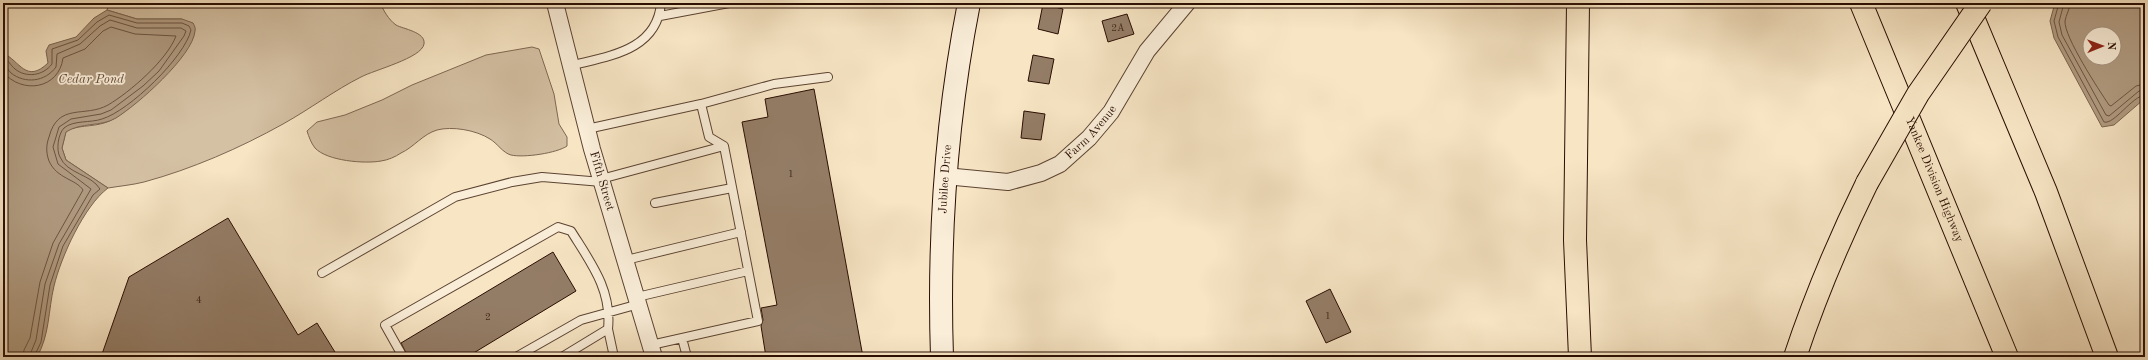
<svg xmlns="http://www.w3.org/2000/svg" width="2148" height="360" font-family="'Old Standard TT',serif">
  <style>
    .green { fill: #d4c0a3; stroke: #7e6652 }
    .water { fill: #b19c82; stroke: #7b634f; fill-rule: evenodd }
    .lines { fill: none; stroke-linecap: round; stroke-linejoin: round }
    .shore { stroke: #6d5442; stroke-width: 1 }
    .building { fill: #947d67; stroke: #290d02 }
    .lane-casing { stroke: #5c4332; stroke-width: 10 }
    .street-casing { stroke: #5c4332; stroke-width: 18 }
    .secondary-casing { stroke: #290d02; stroke-width: 24 }
    .highway-casing { stroke: #290d02; stroke-width: 24 }
    .lane { stroke: #faeed9; stroke-width: 8 }
    .street { stroke: #faeed9; stroke-width: 16 }
    .secondary { stroke: #faeed9; stroke-width: 22 }
    .highway { stroke: #f7e5c4; stroke-width: 22 }
    .highway-bridge-casing { stroke: #290d02; stroke-width: 24; stroke-linecap: butt }
    .highway-bridge { stroke: #f7e5c4; stroke-width: 22 }
    .labels { text-anchor: middle; dominant-baseline: central; stroke-width: 3.5; stroke-linejoin: round; paint-order: stroke }
    .number-label { font-size: 10px; fill: #44291b }
    .street-label { font-size: 12px; fill: #290d02; stroke: #faeed9 }
    .water-label { font-size: 13px; font-style: italic; fill: #664d3c; stroke: #faeed9 }
  </style>
  <rect width="100%" height="100%" fill="#f7e5c4"/>
  <filter id="stains"><feTurbulence type="fractalNoise" baseFrequency=".005" numOctaves="4"/><feColorMatrix values="0 0 0 0 .2 0 0 0 0 .09 0 0 0 0 .02 0 0 0 .5 -.17"/></filter>
  <radialGradient id="worn" r=".72"><stop offset=".6" stop-color="#630" stop-opacity="0"/><stop offset="1" stop-color="#630" stop-opacity=".3"/></radialGradient>
  <!-- green -->
  <path class="green" d="M109,3H380C384,11 388,19 396,25C403,29 426,32 424,44C422,58 374,70 361,77C335,90 310,109 283,124C240,148 192,169 144,182C132,185 120,186 108,188L66,160L62,148L66,131C78,125 91,127 104,123C114,120 121,114 129,108L182,19H137L107,10Z
    M532,47L539,49L554,94L559,124L567,137V146C557,153 524,158 511,155C503,153 497,143 490,139C476,130 452,126 437,130C423,134 414,147 401,153C395,157 388,160 381,161C365,164 327,161 315,148C311,143 309,137 307,131L317,122L345,115L382,100L412,85L486,55Z"/>
  <!-- water -->
  <path class="water" d="M2055,3H2145V94L2143,100L2114,125L2102,127L2054,38L2050,21ZM2090,34H2114V58H2090Z
    M107,10L137,19H182L193,23C194,25 196,28 195,31C193,56 137,105 116,118C101,127 81,122 66,132L62,148L66,160L108,188C84,206 61,257 54,286C48,311 50,334 37,357H3V53C20,61 26,84 48,63L46,51L49,45L76,37L94,18Z"/>
  <g class="lines">
    <!-- shore -->
    <path class="shore" d="M2059,3L2054,21L2058,37L2104,122C2114,125 2132,96 2145,95
      M2064,3L2059,22L2062,35L2106,115L2109,116L2139,91L2145,90
      M2070,3C2070,9 2066,15 2065,21C2064,37 2099,90 2109,105L2111,106L2136,86L2145,84
      M3,58C9,60 10,65 15,69C26,78 43,76 52,64V49L78,40L97,22L109,15L137,23H182L189,26L191,30C185,57 129,111 102,119C91,123 73,120 64,128C58,134 56,150 60,157C67,174 91,174 100,189L93,195L63,246L50,285L41,342L34,357
      M3,63C6,66 8,70 11,73C25,84 45,82 56,67L57,54L80,44L100,26L110,20L137,28H181L186,31L184,36L159,71L143,86L111,110L101,114L71,119L59,127L53,147L58,164L91,189L59,244L45,284L36,340L29,357
      M3,72C22,95 59,89 63,58L85,49L103,31L111,27L135,34L176,36C167,60 130,92 108,105C85,118 58,102 49,137C46,145 46,153 49,161C57,179 76,179 83,190L53,243L40,282L30,338L24,350L23,357"/>
  </g>
  <!-- building -->
  <path class="building" d="M1043,4L1063,9L1058,34L1038,29Z
    M1127,14L1134,34L1108,42L1102,21Z
    M1033,55L1054,59L1049,84L1028,81Z
    M814,89L863,357H766L761,326L763,320L761,308L777,305L742,122L768,117L765,99Z
    M1024,111L1045,114L1041,140L1021,138Z
    M228,218L298,335L317,323L338,357H101L129,277Z
    M553,252L576,291L467,357H408L401,343Z
    M1330,289L1351,332L1326,343L1306,301Z"/>
  <g class="lines">
    <!-- lane casing -->
    <g class="lane-casing">
      <path id="lane" d="M660,16L729,3
        M570,66C608,56 657,51 661,3
        M701,104L774,84L828,77
        M587,129L701,104L709,137L724,146L758,321L651,345
        M601,179L724,146
        M655,203L732,188
        M626,260L741,232
        M322,273L455,197L512,182L542,177L602,182
        M637,297L748,271
        M608,329L614,357
        M682,338L687,357
        M403,357L385,325L558,227L571,231C591,263 612,290 608,329L562,357
        M516,357L581,320L639,304"/>
    </g>
    <!-- street casing -->
    <g class="street-casing">
      <g id="street">
        <path id="s1" d="M555,3L592,149L654,357"/>
        <path id="s2" d="M945,176L1008,182L1041,173L1060,164L1089,138L1111,112L1147,51L1187,3"/>
      </g>
    </g>
    <!-- secondary casing -->
    <g class="secondary-casing">
      <g id="secondary">
        <path id="s3" d="M942,357C938,238 946,120 969,3"/>
      </g>
    </g>
    <!-- highway casing -->
    <g class="highway-casing">
      <g id="highway">
        <path d="M1578,3L1575,240L1580,357"/>
        <path id="s4" d="M1861,3L2007,357"/>
        <path d="M1967,3L2046,192L2107,357"/>
        <path d="M1795,357C1815,297 1839,240 1867,183"/>
      </g>
    </g>
    <!-- lane -->
    <use href="#lane" class="lane"/>
    <!-- street -->
    <use href="#street" class="street"/>
    <!-- secondary -->
    <use href="#secondary" class="secondary"/>
    <!-- highway -->
    <use href="#highway" class="highway"/>
    <!-- highway-bridge casing -->
    <g class="highway-bridge-casing">
      <path id="highway-bridge" d="M1867,183L1918,94L1981,3"/>
    </g>
    <!-- highway-bridge -->
    <use href="#highway-bridge" class="highway-bridge"/>
  </g>
  <g class="labels">
    <!-- number labels -->
    <g class="number-label">
      <text x="1118" y="28">2A</text>
      <text x="791" y="174">1</text>
      <text x="199" y="300">4</text>
      <text x="1328" y="316">1</text>
      <text x="488" y="317">2</text>
    </g>
    <!-- street labels -->
    <g class="street-label">
      <text stroke="none"><textPath href="#s2" startOffset="163">Farm Avenue</textPath></text>
      <text stroke="none"><textPath href="#s3" startOffset="178">Jubilee Drive</textPath></text>
      <text stroke="none"><textPath href="#s4" startOffset="191">Yankee Division Highway</textPath></text>
      <text stroke="none"><textPath href="#s1" startOffset="184">Fifth Street</textPath></text>
    </g>
    <!-- water labels -->
    <g class="water-label">
      <text x="91" y="79">Cedar Pond</text>
    </g>
  </g>
  <!-- margin -->
  <rect width="2148" height="360" fill="none" stroke="#f7e5c4" stroke-width="16"/>
  <rect x="4" y="4" width="2140" height="352" fill="none" stroke="#290d02" stroke-width="2"/>
  <rect x="8" y="8" width="2132" height="344" fill="none" stroke="#290d02"/>
  <!-- north arrow -->
  <g transform="translate(2102 46) rotate(89)"><circle r="19" fill="#faeed9" stroke="#a69483"/>
  <path d="M0-3L7 15L0 10L-7 15Z" fill="#8f2418"/>
  <text y="-6" font-size="11" font-weight="bold" text-anchor="middle" fill="#290d02">N</text>
  </g>
  <rect width="100%" height="100%" filter="url(#stains)"/>
  <rect width="100%" height="100%" fill="url(#worn)"/>
</svg>
